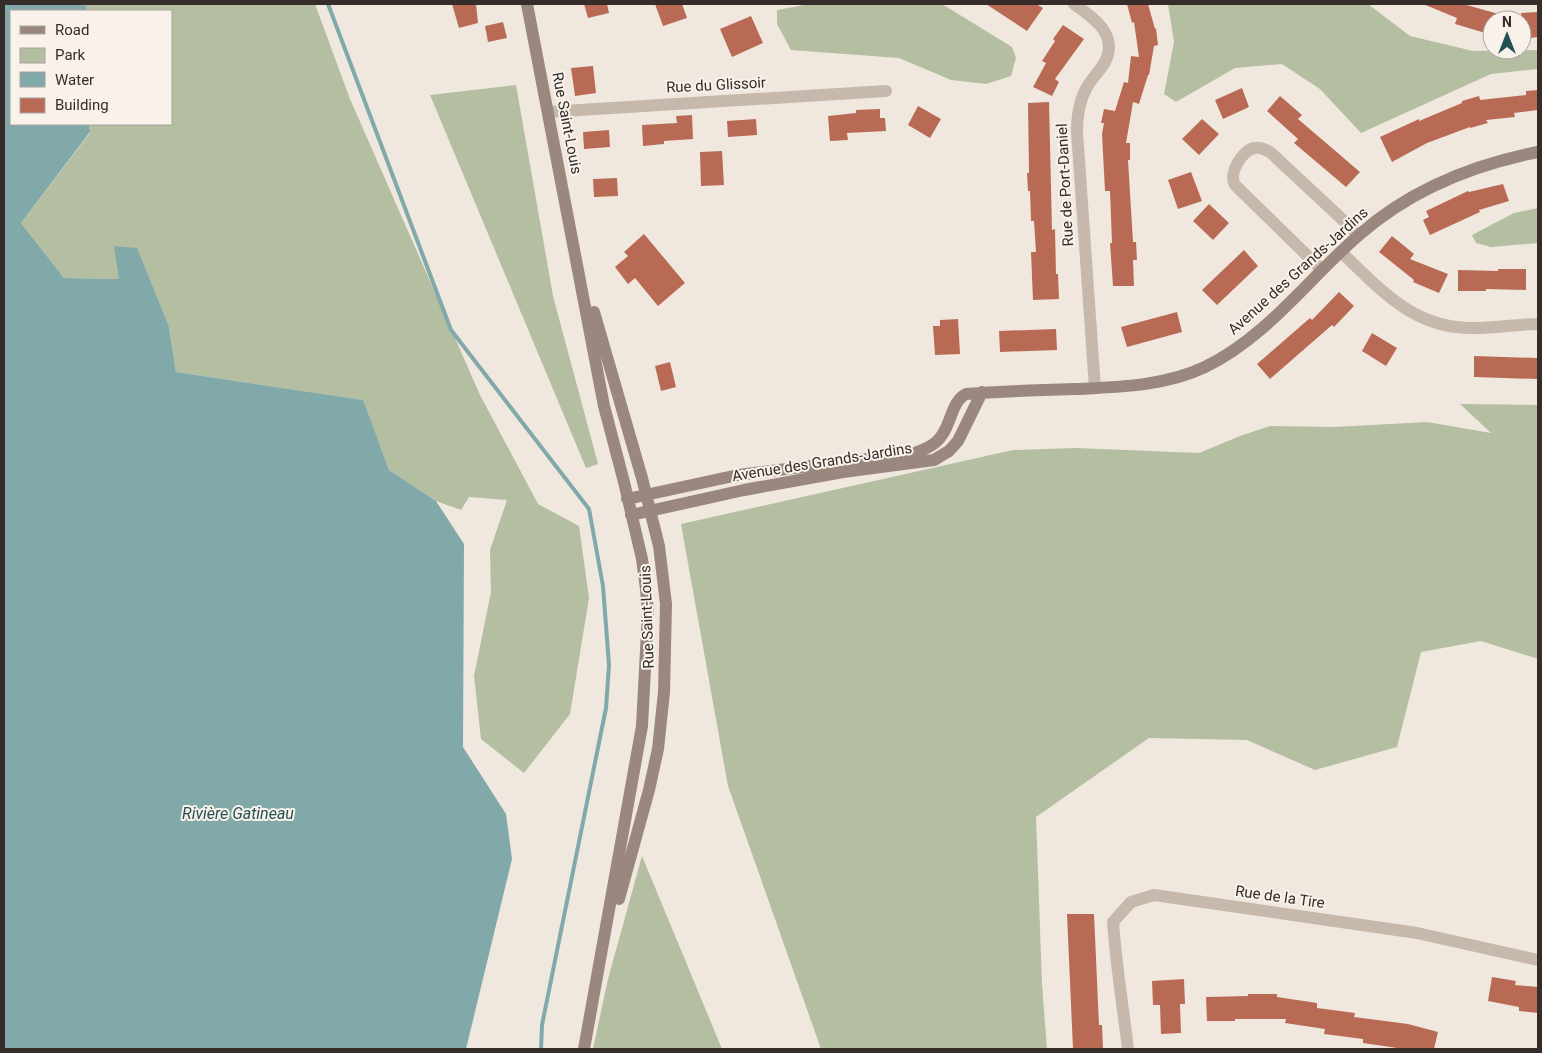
<svg xmlns="http://www.w3.org/2000/svg" width="1542" height="1053" font-family="Roboto,sans-serif">
  <style>
    .green { fill: #b4bea0 }
    .water { fill: #81a9aa }
    .lines { fill: none; stroke-linecap: round; stroke-linejoin: round }
    .stream { stroke: #81a9aa; stroke-width: 4 }
    .building { fill: #b96a54 }
    .street { stroke: #c7b8ac; stroke-width: 12 }
    .secondary { stroke: #9a877d; stroke-width: 12 }
    .labels { text-anchor: middle; dominant-baseline: central; stroke-width: 4; stroke-linejoin: round; paint-order: stroke }
    .street-label { font-size: 15px; fill: #362d2a; stroke: #f8f2eb }
    .water-label { font-size: 16px; font-style: italic; fill: #245153; stroke: #f8f2eb }
  </style>
  <rect width="100%" height="100%" fill="#f0e8df"/>
  <!-- green -->
  <path class="green" d="M82,4H315L350,99L480,395L538,504L579,526L589,598L570,714L524,773L481,739L474,676L491,592L490,550L507,500L469,497L461,510L436,501L389,470L362,400L176,372L169,327L120,279L64,278L21,223L90,133L89,124H171V11H86V7Z
    M810,4H942L1012,47L1016,58L1011,76L986,84L951,80L899,58L791,50L777,24V10Z
    M1168,4H1368L1410,36L1473,51L1538,50V69L1491,74L1361,133L1320,89L1282,64L1235,68L1176,102L1164,94L1174,42Z
    M516,85L553,296L598,464L586,468L430,95Z
    M1538,208V243L1491,247L1476,243L1472,235L1514,213Z
    M1460,404L1538,405V659L1481,641L1421,652L1397,747L1315,770L1247,740L1149,738L1036,817L1042,984L1047,1049H821L728,786L681,524L1013,450L1076,448L1199,453L1240,436L1270,426L1334,427L1427,422L1491,433Z
    M642,856L722,1049H593L608,979Z"/>
  <!-- water -->
  <path class="water" d="M4,4H82L86,6V11H11V124H89L90,132L21,223L64,278L119,279L114,246L137,248L169,327L176,372L363,400L389,470L436,501L464,544L463,747L506,814L512,859L466,1049H4Z"/>
  <g class="lines">
    <!-- stream -->
    <path class="stream" d="M328,4L451,330L589,509L603,586L609,665L606,708L542,1025L541,1049"/>
  </g>
  <!-- building -->
  <path class="building" d="M452,4H476L478,23L459,28Z
    M584,4H607L609,13L588,18Z
    M655,4H682L687,18L663,26Z
    M986,4H1036L1043,8L1027,31Z
    M1127,4H1148L1155,29L1156,28L1158,45L1154,46L1149,75H1148L1139,104L1133,102L1126,143H1130V160H1128L1133,242H1136L1137,260H1133L1134,286H1113L1110,243H1112L1110,191H1105L1102,134L1104,123H1101L1104,109L1115,111L1124,82L1128,83L1131,56L1139,57L1134,22L1132,23Z
    M1423,4H1463L1513,18L1512,20H1492V33L1482,32L1455,24L1457,18Z
    M1538,12V37L1523,39L1521,13Z
    M751,16L763,43L732,57L720,29Z
    M503,22L507,38L488,42L485,26Z
    M1063,25L1084,39L1055,79L1059,82L1052,96L1033,87L1046,63L1042,61L1055,41L1053,39Z
    M593,66L596,93L575,96L571,68Z
    M1242,88L1249,107L1223,119L1215,100Z
    M1538,90V110L1514,113L1515,117L1486,120L1488,123L1470,128V127L1427,143L1392,162L1380,137L1419,119V121L1462,103V101L1479,96L1480,100L1526,95V91Z
    M1280,96L1302,115L1298,119L1360,172L1346,187L1294,143L1298,139L1267,111Z
    M1049,102L1052,230L1055,229L1056,274H1058L1059,299L1033,300L1031,252H1036L1034,221H1031L1030,191H1028L1027,173H1029L1028,103Z
    M918,106L941,119L930,138L908,125Z
    M880,109V118H885L886,131L847,133L848,140L830,141L828,116L856,113V110Z
    M692,115L693,139L664,141V144L643,146L642,125L677,123L676,116Z
    M756,119L757,135L728,137L727,121Z
    M1202,119L1219,134L1199,155L1182,139Z
    M609,130L610,147L584,149L583,132Z
    M722,151L724,185L701,186L700,152Z
    M1191,172L1202,201L1178,209L1168,180Z
    M617,178L618,196L594,197L593,179Z
    M1503,184L1509,201L1479,210L1480,212L1430,235L1423,220L1429,217L1426,211L1468,191L1469,192Z
    M1209,204L1229,223L1213,240L1193,221Z
    M644,234L685,283L658,306L635,278L628,284L615,267L628,256L624,252Z
    M1392,236L1414,254L1410,259L1448,274L1439,293L1413,282L1414,280L1379,252Z
    M1244,250L1258,266L1217,305L1202,290Z
    M1498,269H1526V290L1486,289V291H1458V270L1498,271Z
    M1339,292L1354,306L1334,327L1332,325L1270,379L1257,364L1310,318L1312,320Z
    M1177,312L1182,332L1127,347L1121,327Z
    M958,319L960,354L935,355L933,326H940V320Z
    M1056,329L1057,350L1000,352L999,331Z
    M1372,333L1397,348L1386,366L1362,351Z
    M1474,356L1538,358V379L1474,377Z
    M670,362L676,387L661,391L655,366Z
    M1067,914H1094L1099,1025H1102L1103,1049H1073Z
    M1492,977L1516,981L1515,985L1538,987V1013L1519,1011V1007L1488,1001Z
    M1184,979L1185,1004H1180L1181,1033L1161,1034L1160,1005H1153L1152,981Z
    M1248,994H1277V997L1317,1003V1008L1355,1013L1354,1017L1408,1024L1438,1032L1434,1049H1404L1363,1043V1039L1324,1034L1325,1029L1285,1023L1286,1019H1235V1021H1207L1206,997L1248,996Z"/>
  <g class="lines">
    <!-- street -->
    <path class="street" d="M1074,4C1093,17 1119,35 1105,62C1100,71 1092,78 1087,87C1079,101 1077,116 1077,132L1095,388
      M548,112L886,91
      M1341,252C1380,289 1412,327 1469,328C1492,329 1515,324 1538,324
      M1322,270L1235,185C1228,173 1243,149 1255,148C1261,147 1265,150 1270,152L1359,235
      M1128,1049C1123,1007 1116,965 1113,922L1131,902L1154,895L1417,933L1538,960"/>
    <!-- secondary -->
    <path class="secondary" d="M527,4L604,406L624,482L642,559L646,589L648,612L642,726L584,1049
      M594,312L642,478L659,546L666,604L664,692L658,749L649,790L619,899
      M627,499L738,475L915,453C925,449 936,445 942,435C951,423 952,401 966,394C1003,391 1039,390 1076,389C1119,387 1165,386 1205,367C1267,337 1308,279 1359,235C1410,190 1472,165 1538,152
      M631,515L744,490L843,472L934,460L949,451L958,441L982,392"/>
  </g>
  <g class="labels">
    <!-- street labels -->
    <g class="street-label">
      <text transform="translate(716 85) rotate(-3)">Rue du Glissoir</text>
      <text transform="translate(567 123) rotate(79)">Rue Saint-Louis</text>
      <text transform="translate(1065 185) rotate(-93)">Rue de Port-Daniel</text>
      <text transform="translate(1298 271) rotate(-42)">Avenue des Grands-Jardins</text>
      <text transform="translate(822 462) rotate(-9)">Avenue des Grands-Jardins</text>
      <text transform="translate(647 617) rotate(-92)">Rue Saint-Louis</text>
      <text transform="translate(1280 897) rotate(8)">Rue de la Tire</text>
    </g>
    <!-- water labels -->
    <g class="water-label">
      <text x="238" y="813">Rivière Gatineau</text>
    </g>
  </g>
  <!-- border -->
  <rect width="1542" height="1053" fill="none" stroke="#362d2a" stroke-width="10"/>
  <!-- legend -->
  <rect x="10" y="10" width="162" height="115" fill="#f8f2eb" stroke="#aaa39e"/>
  <rect x="20" y="26" width="25" height="8" fill="#9a877d" stroke="#aaa39e"/>
  <text x="55" y="35" font-size="15" fill="#362d2a">Road</text>
  <rect x="20" y="48" width="25" height="15" fill="#b4bea0" stroke="#aaa39e"/>
  <text x="55" y="60" font-size="15" fill="#362d2a">Park</text>
  <rect x="20" y="72" width="25" height="15" fill="#81a9aa" stroke="#aaa39e"/>
  <text x="55" y="85" font-size="15" fill="#362d2a">Water</text>
  <rect x="20" y="98" width="25" height="15" fill="#b96a54" stroke="#aaa39e"/>
  <text x="55" y="110" font-size="15" fill="#362d2a">Building</text>
  <!-- north arrow -->
  <g transform="translate(1507 35)"><circle r="24" fill="#f8f2eb" stroke="#aaa39e"/>
  <path d="M0-4L9 19L0 12L-9 19Z" fill="#245153"/>
  <text y="-8" font-size="14" font-weight="bold" text-anchor="middle" fill="#362d2a">N</text>
  </g>
</svg>
